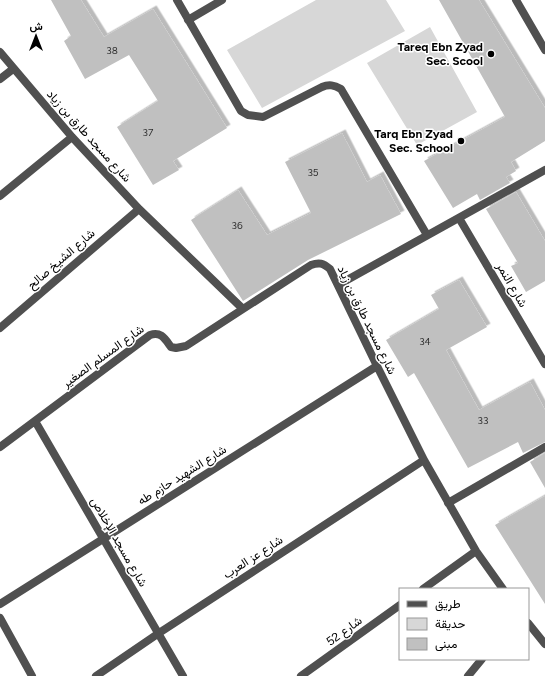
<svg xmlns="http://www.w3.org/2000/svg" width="545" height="676" font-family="Figtree,Vazirmatn,sans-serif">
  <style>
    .green { fill: #d7d7d7 }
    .building { fill: #c0c0c0; filter: url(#shadow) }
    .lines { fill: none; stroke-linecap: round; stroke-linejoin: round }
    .minor { stroke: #505050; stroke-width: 8 }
    .poi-dot { fill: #000; stroke: #fff; stroke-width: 1.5 }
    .labels { text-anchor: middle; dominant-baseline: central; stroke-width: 3; stroke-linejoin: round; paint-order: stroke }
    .number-label { font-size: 10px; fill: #303030 }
    .poi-label { font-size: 12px; font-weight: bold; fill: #000; stroke: #fff; text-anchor: end }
    .street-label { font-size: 12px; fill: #000; stroke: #fff }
  </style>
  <defs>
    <filter id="shadow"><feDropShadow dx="3.5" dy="-3.5" stdDeviation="0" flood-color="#0004"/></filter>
  </defs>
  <rect width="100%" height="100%" fill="#fff"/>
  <!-- green -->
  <path class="green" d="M316,0H386L405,31L262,108L227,50Z
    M430,27L477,112L417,145L367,63Z"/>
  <!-- building -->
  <path class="building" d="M51,0H81L104,37L153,9L227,128L173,161L179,170L153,185L117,127L158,101L129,55L85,79L64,41L71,36Z
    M439,0H479L545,108V141L511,162L516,171L506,177L510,183L480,200L477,194L453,208L424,161L505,117Z
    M342,133L367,182L380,175L401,214L308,260L243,301L191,220L238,190L267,235L311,213L285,162Z
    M516,192L545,241V281L526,292L511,266L518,263L486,209Z
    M459,280L487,327L446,350L479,410L530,382L545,410V442L523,453L518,442L468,468L414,373L408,377L386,340L439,309L431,295Z
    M545,453V488L530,462Z
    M545,496V604L495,525Z"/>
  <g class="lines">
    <!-- minor -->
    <path class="minor" d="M177,0L241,111L248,115L263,117L322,87C329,84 334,85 341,89L427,235
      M516,0L545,50
      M188,20L222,0
      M0,52L72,137L139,209L243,309L311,265C319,262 323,263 330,269L377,366L424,460L476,551L503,589
      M0,79L13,69
      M0,196L72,137
      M459,218L545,364
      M338,285L545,170
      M0,328L139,209
      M35,421L183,676
      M0,447L150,335C161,331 165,339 171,347L176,348L186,346L243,309
      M448,503L545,447
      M423,589L476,551
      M0,604L377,366
      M0,618L32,676
      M528,623L545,644
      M96,676L159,633L424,460
      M301,676L400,605
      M468,676L482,659"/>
  </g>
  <!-- markers -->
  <g class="poi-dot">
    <circle cx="491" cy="54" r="4"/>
    <circle cx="461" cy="141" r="4"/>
  </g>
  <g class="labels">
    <!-- number labels -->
    <g class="number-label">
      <text x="112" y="50">38</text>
      <text x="148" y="132">37</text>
      <text x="313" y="172">35</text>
      <text x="237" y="225">36</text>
      <text x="425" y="341">34</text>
      <text x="483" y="420">33</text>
    </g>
    <!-- poi labels -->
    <g class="poi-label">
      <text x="483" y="47">Tareq Ebn Zyad<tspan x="483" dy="14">Sec. Scool</tspan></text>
      <text x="453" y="134">Tarq Ebn Zyad<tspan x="453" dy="14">Sec. School</tspan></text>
    </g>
    <!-- street labels -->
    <g class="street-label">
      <text transform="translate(89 136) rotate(48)">شارع مسجد طارق بن زياد</text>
      <text transform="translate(61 259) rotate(-41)">شارع الشيخ صالح</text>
      <text transform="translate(512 285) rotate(60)">شارع النمر</text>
      <text transform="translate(367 320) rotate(64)">شارع مسجد طارق بن زياد</text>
      <text transform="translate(103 356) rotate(-36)">شارع المسلم الصغير</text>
      <text transform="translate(182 475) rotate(-32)">شارع الشهيد حازم طه</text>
      <text transform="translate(119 542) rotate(60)">شارع مسجد الإخلاص</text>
      <text transform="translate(253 557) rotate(-33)">شارع عز العرب</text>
      <text transform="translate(344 631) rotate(-36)">شارع 52</text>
    </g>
  </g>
  <!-- legend -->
  <rect x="399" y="588" width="130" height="72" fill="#ffffff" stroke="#999999"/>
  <rect x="407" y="601" width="20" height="6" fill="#505050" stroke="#999999"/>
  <text x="435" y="608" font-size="12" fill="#000000">طريق</text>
  <rect x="407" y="618" width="20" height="12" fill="#d7d7d7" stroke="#999999"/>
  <text x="435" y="628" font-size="12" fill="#000000">حديقة</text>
  <rect x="407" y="638" width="20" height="12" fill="#c0c0c0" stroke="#999999"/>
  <text x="435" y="648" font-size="12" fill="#000000">مبنى</text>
  <!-- north arrow -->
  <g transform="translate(36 36)" stroke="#ffffff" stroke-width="3" paint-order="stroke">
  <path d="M0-3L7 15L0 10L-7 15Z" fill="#000000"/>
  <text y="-6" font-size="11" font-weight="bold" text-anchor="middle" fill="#000000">ش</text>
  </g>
</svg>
